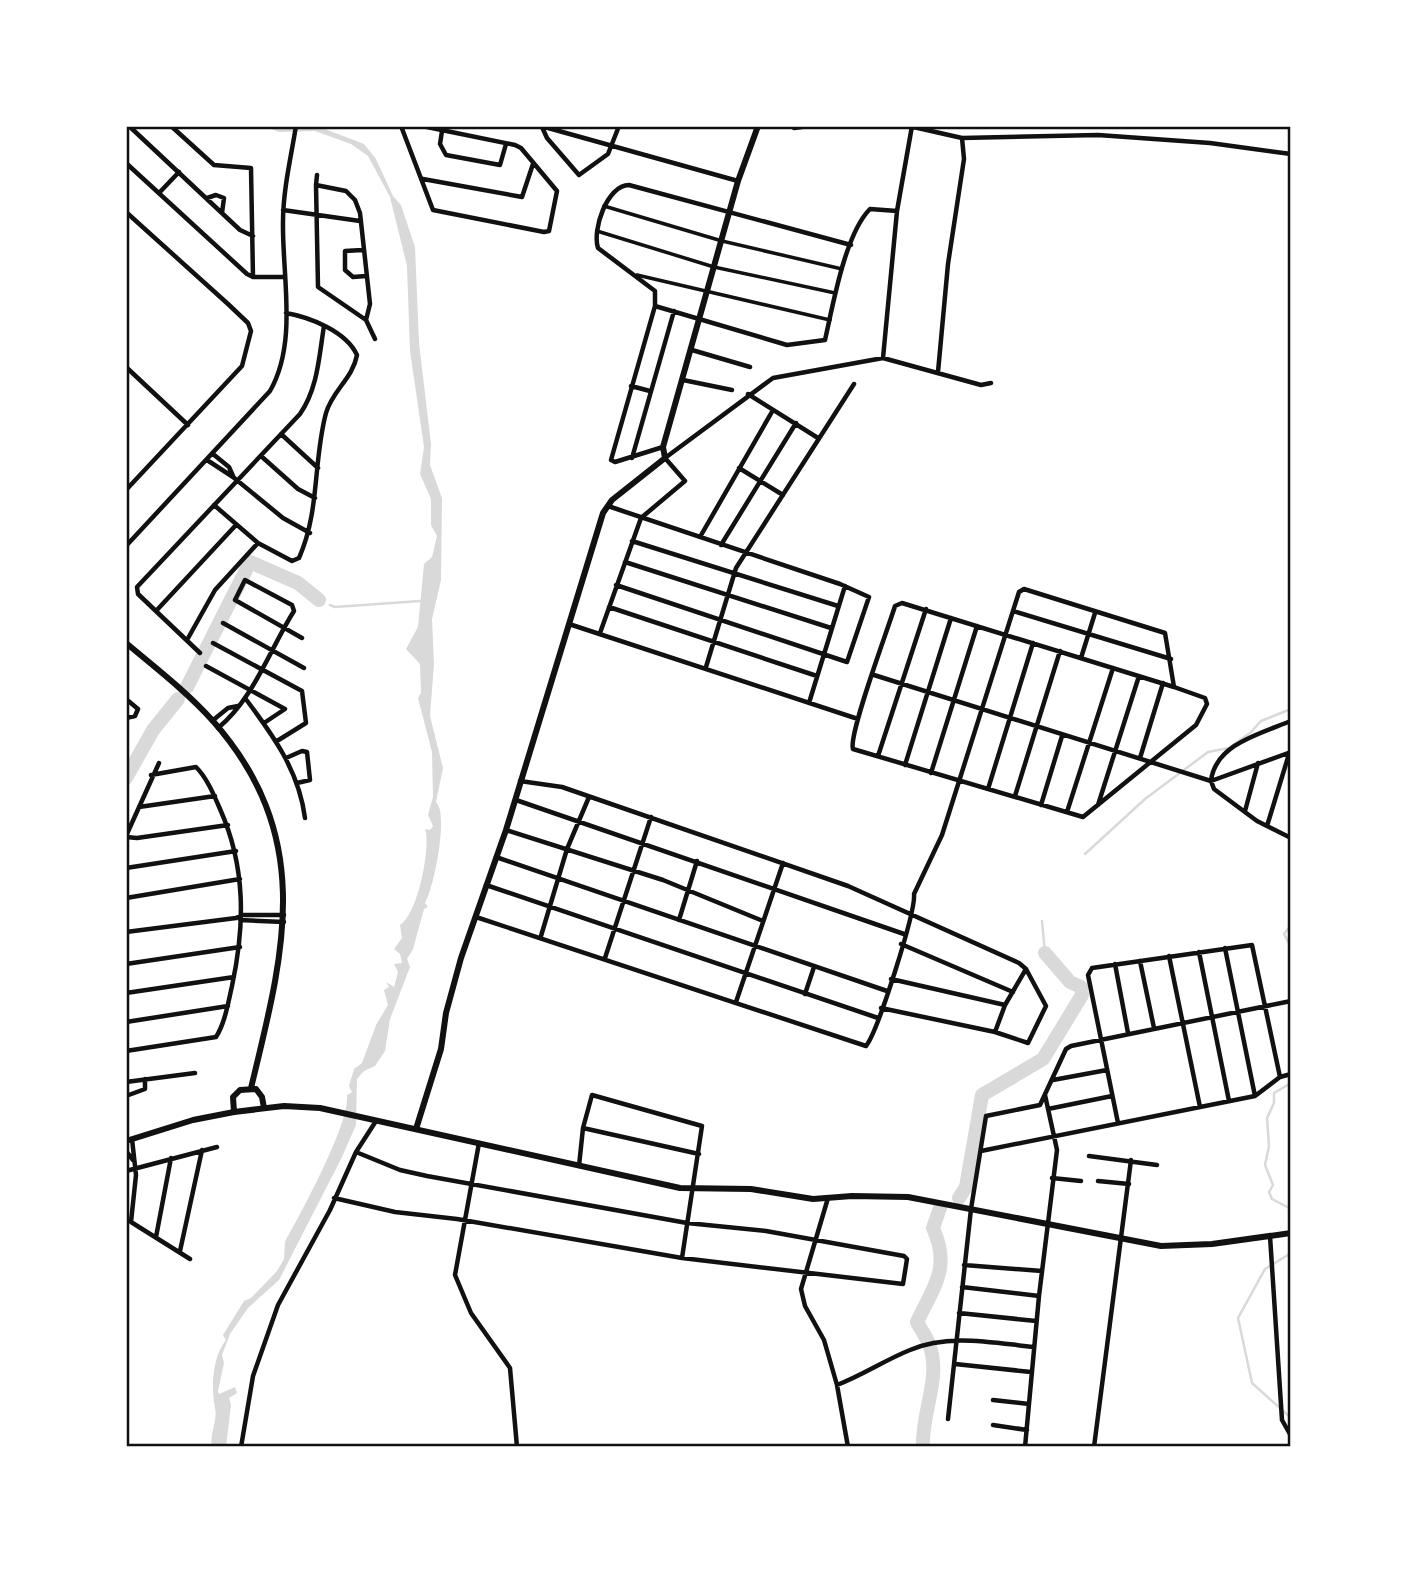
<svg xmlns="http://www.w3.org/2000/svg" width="1417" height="1573" font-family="Helvetica,sans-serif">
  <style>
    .water { fill: #d9d9d9 }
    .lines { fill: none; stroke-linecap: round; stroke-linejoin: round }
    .stream { stroke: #d9d9d9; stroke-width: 2.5 }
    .river { stroke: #d9d9d9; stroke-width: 14 }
    .pedestrian { stroke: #111; stroke-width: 3.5 }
    .minor { stroke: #111; stroke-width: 4.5 }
    .tertiary { stroke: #111; stroke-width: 6 }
    .secondary { stroke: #111; stroke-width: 6 }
    .neatline { fill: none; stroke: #111; stroke-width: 2.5 }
  </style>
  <rect width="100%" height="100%" fill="#fff"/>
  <!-- water -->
  <path class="water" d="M264,126H317L364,144L376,159L393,196L401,205L415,247L419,343L431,444L430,465L442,498L441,580L432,619L434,664L430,716L443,768L436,802C449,813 434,888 425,903L428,907L424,909L413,949L407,959L410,967L390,1019L385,1051L375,1066L364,1071L357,1079L356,1125L341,1159L279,1280L248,1308L230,1334L222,1355L224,1363L218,1391L219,1394L235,1387L237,1393L229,1398L231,1405L226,1447H212C209,1434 218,1421 215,1408C211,1388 212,1357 226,1340L223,1335L244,1301L251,1298L277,1271L284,1259L285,1242C303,1209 350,1123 347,1095L352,1092L349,1086L354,1069L362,1063L376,1025L388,1005L384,990L389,987L386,982L394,987L398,972L394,964L402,963L400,954L394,949L402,938L400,925C419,913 431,843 425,829L430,830L433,826L428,815L433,797L432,752L418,698L421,693L420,664L406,649L418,627L424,564L432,557L437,536L431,525V499L420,474L424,447L410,351L407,266L390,197L368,156L351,144L315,131L279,132Z"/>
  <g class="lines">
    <!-- stream -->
    <path class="stream" d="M330,605L335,607L420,601
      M1085,854L1145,799L1208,752L1229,748L1250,733L1261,721L1291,709
      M1042,921L1045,953
      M1291,925L1284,934L1291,947
      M1291,1083L1274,1093V1103L1267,1118L1269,1146L1265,1165L1273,1185L1269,1192L1272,1199L1291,1209
      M1291,1253L1265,1269L1238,1318L1252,1383L1291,1418"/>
    <!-- river -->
    <path class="river" d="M187,687L250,562L298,583L319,600
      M126,778L153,730L178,699
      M959,1198L966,1187L982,1095L1043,1059L1082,995L1081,987L1070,982L1045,953
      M923,1447C921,1415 941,1378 930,1347C928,1339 921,1330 917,1322C934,1286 951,1268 933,1228L940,1208"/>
    <!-- pedestrian -->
    <path class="pedestrian" d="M604,206L722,241L842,269
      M597,231L714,267L835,293
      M637,275L830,320"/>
    <!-- minor -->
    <path class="minor" d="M129,126L240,230L253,236
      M171,126L214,165L251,168L253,277
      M401,126L433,210L544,232L549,231L557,191L521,148L515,145L422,126
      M541,126L738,181
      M909,126L962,138L1098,135L1210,143L1291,154
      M542,127L547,138L579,175L608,154L619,126
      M794,128L809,126
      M442,131L440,144L446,155L500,165L506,144
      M126,163L247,274L253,277H285
      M423,179L522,197L533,164
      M316,185L346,191L355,200L360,213L370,304L366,320L318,287Z
      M316,185L317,175
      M159,193L179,172
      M207,198L216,195L224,198L222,213
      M283,210L360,221
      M126,212L228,304L248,323L251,331L242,366L126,490
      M362,250L345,251V270L353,277L366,276
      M655,306L787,345L825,340C833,305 845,234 870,209L897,211
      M366,320L375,339
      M692,350L750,367
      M883,358L897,211L912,126
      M126,367L188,425
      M938,372L948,264L964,159L962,138
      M683,380L732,390
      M631,386L650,391
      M748,394L818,438
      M281,434L318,468
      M663,447L615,462L611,460L655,306V291L598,248C592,230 607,185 629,185L851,245
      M213,454L229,467L233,476
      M261,456L298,489L315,498
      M632,458L674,311
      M207,460L233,477L283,518L310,533
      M739,468L783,495
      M214,505L258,543L292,561L299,558C320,511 313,461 326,413C332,391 353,378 357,355C346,331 309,317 286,313
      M608,506L840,584L869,597L847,662L616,585
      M700,537L773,410
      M632,541L838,606
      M721,545L796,423
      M126,546L270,391C298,342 282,276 283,222C283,190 291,157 296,126
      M625,562L831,628
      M902,603L1174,687L1205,698L1207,704L1196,725L1083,817L853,749C848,735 888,629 895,606Z
      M609,607L817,676
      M156,611L236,525
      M1013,611L1171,659
      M223,623L304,668
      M569,624L858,719
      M600,633L641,518L685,481L665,458L773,378L883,358L981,385L991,383
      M187,640L215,590L258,543
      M213,643L302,691L306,723L277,741
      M200,653L138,594L137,587L300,414C318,388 319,356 324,326
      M1081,658L1095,613
      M206,666L285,709L264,723
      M706,667L736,568L854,384
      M874,675L1211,781L1291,752
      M245,698C273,735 299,771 305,818
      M126,699L138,709L135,716L126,718
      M809,703L845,586
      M212,721L228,708L238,706
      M1291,721C1262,733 1215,744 1211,781L1214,789L1257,821L1291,838
      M218,728C253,700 270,649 294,611L292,605L245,580L235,600L302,638
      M878,756L926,609
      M286,758L302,751L307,752L310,780L297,783
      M1140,758L1163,683
      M905,765L951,618
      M931,773L977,626
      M520,781L562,787L848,886L1019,963L1026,969L1046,1006L1028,1043L995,1032
      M988,789L1033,643
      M1015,796L1060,651
      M516,800L904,934
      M1041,805L1062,736
      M1098,805L1139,676
      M139,807L215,796
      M1245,811L1258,763
      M1067,812L1113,668
      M1267,826L1289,754
      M506,830L663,880L763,921
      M126,836L159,763
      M126,837L137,838L228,825
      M496,857L887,991
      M126,868L236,851
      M486,885L878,1018
      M126,898L240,879
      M476,917L866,1046C878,1031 916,911 914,894L942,835L1019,592L1024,589L1165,633L1174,687
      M240,920L284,922
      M679,920L697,861
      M126,932L236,918L242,915H284
      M541,936L567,849L589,797
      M901,944L1013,992
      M1225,948L1255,1096
      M1199,952L1229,1101
      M1169,956L1200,1107
      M605,958L651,817
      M1140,961L1154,1028
      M126,964L240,947
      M1115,964L1128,1033
      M891,979L1005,1005
      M126,993L234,977
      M805,994L814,967
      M736,1002L783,863
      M881,1008L995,1032L1005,1005L1026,969
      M126,1022L228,1006
      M126,1051L216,1037C225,1023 228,1003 232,986C245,926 246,867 220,809C214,795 207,778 196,767L151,775
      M1053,1080L1107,1070
      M126,1082L195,1073
      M126,1096L145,1089V1079
      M1048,1109L1112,1096
      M1118,1123L1088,975L1092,968L1252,945L1280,1077
      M583,1128L699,1154
      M132,1139L136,1175L131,1222L190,1259
      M479,1143L455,1275L471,1313L510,1368L517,1447
      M126,1151L133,1160
      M981,1151L1255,1096L1280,1077L1291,1074
      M1089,1156L1157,1165
      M579,1166L583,1128L592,1095L702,1126L682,1258
      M126,1171L217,1147
      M1052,1178L1081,1181
      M1098,1181L1129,1184
      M334,1198L395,1212L457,1219L682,1258L903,1284L907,1259L904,1256L766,1231L687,1223L427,1176L400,1170L356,1152
      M828,1198L801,1289L805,1306L824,1340L837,1385L848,1447
      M1270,1236L1282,1420L1291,1436
      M156,1237L171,1158
      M180,1251L202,1150
      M964,1265L1042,1271
      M962,1287L1039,1296
      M959,1313L1036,1321
      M955,1364L1031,1372
      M837,1385C863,1375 885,1360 910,1350C949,1333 994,1343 1034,1347
      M993,1400L1029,1404
      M948,1419L971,1209L986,1116L1040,1105L1066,1049L1071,1046L1291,1001
      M993,1425L1027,1430
      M241,1447L253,1376L278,1305L330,1210L356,1152L376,1121
      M995,1447H997
      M1025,1447L1039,1296L1057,1150L1045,1095
      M1094,1447L1131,1160"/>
    <!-- tertiary -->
    <path class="tertiary" d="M416,1129L441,1049L446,1013L461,958L506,830L603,513L612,500L665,458L663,447L738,181L758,126
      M126,1141L193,1120L234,1112"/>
    <!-- secondary -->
    <path class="secondary" d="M126,643C156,668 187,692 213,721C316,838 284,952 251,1088
      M264,1108L262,1097L256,1089L240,1090L233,1097L234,1112L284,1106L320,1108L680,1188L751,1189L813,1199L852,1196L908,1197L1161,1246L1212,1244L1291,1233"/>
  </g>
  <!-- border -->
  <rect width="1417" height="1573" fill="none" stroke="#ffffff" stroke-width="256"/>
  <rect x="128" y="128" width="1161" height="1317" class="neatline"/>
</svg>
